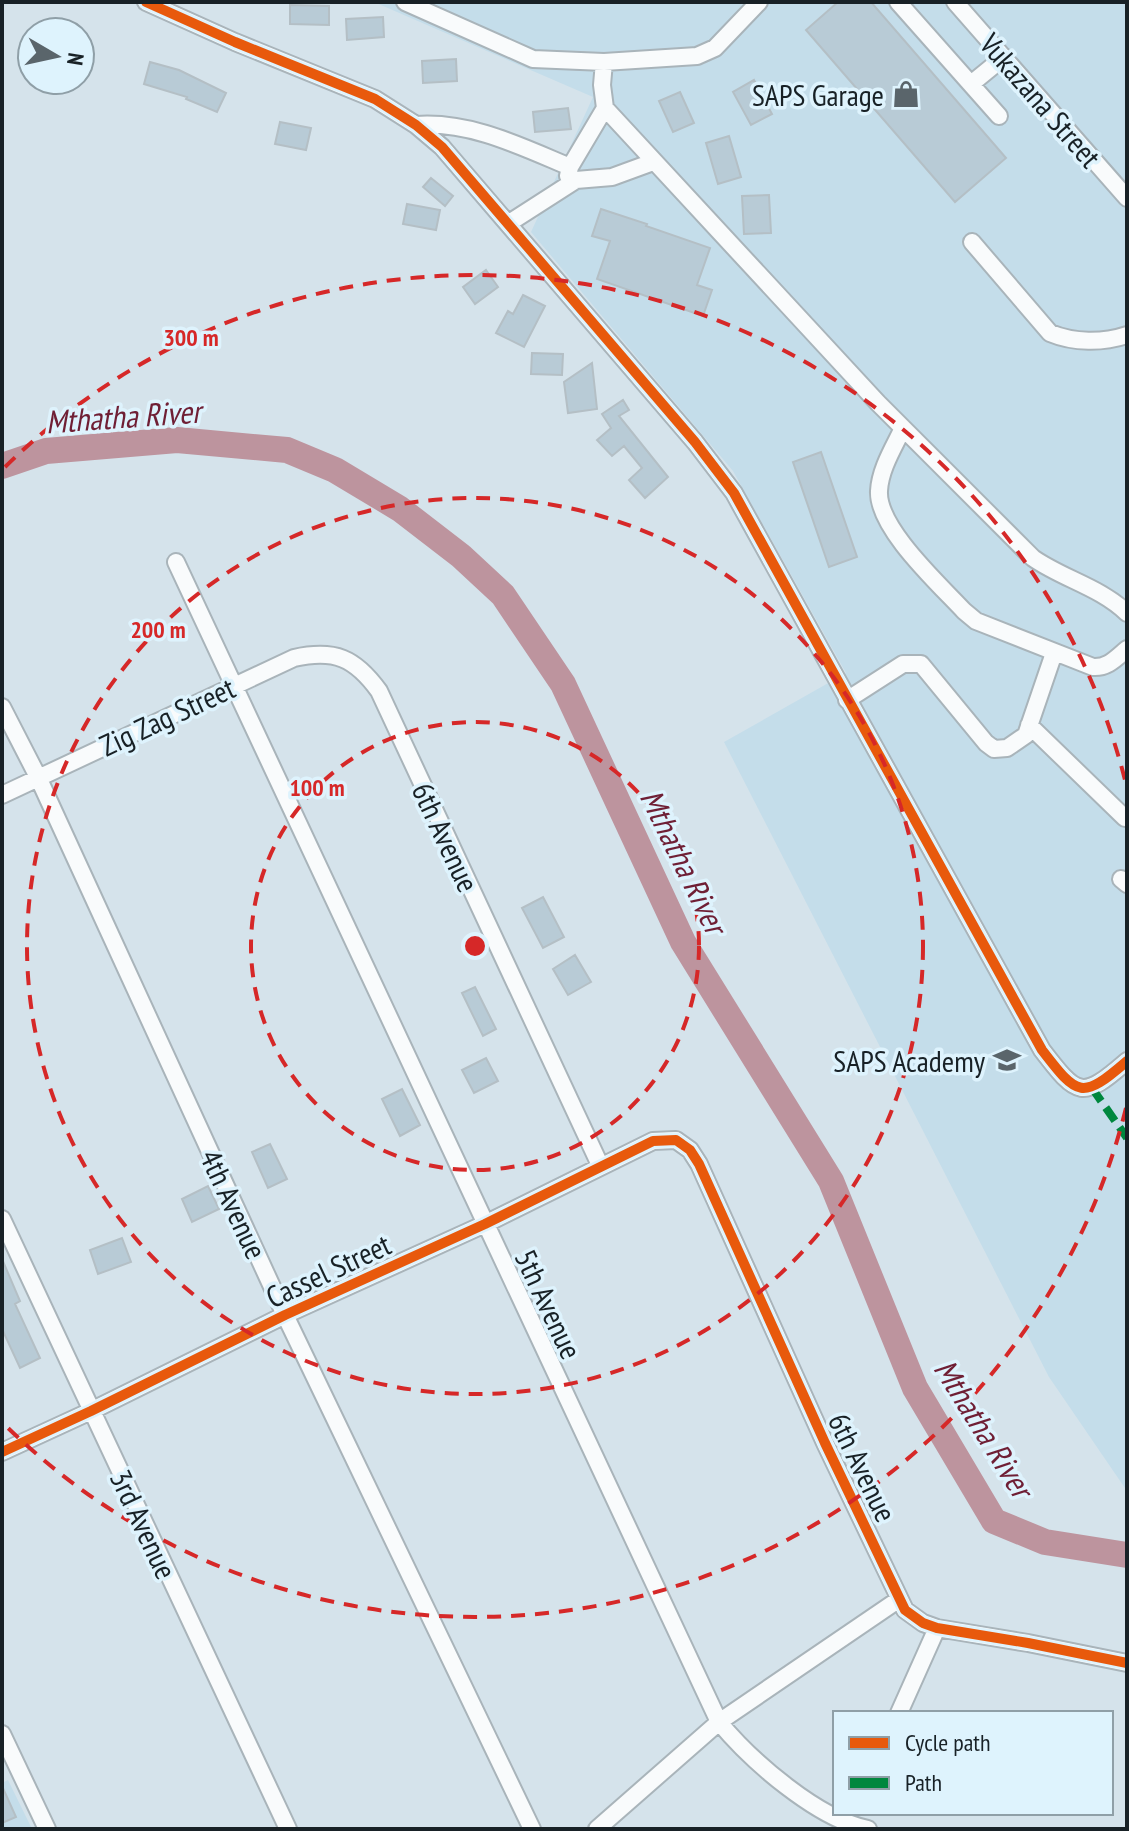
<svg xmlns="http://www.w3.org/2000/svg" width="1129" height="1831" font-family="'PT Sans Narrow',sans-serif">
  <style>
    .built { fill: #c4ddea }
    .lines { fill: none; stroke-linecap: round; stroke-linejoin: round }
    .river { stroke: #bd949e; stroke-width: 26 }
    .building { fill: #b8cbd6; stroke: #b4bfc5; stroke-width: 2 }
    .minor-casing { stroke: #a9b4ba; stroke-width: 20 }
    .minor { stroke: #f9fbfc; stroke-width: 16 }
    .quiet { stroke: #00873e; stroke-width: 8; stroke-dasharray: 16 8; stroke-linecap: butt }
    .cycleway-casing { stroke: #def3fd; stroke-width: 15 }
    .cycleway { stroke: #e8590c; stroke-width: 10 }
    .ring { fill: none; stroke: #d62828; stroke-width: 4; stroke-dasharray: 14 10 }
    .labels { text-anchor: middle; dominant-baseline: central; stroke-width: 7; stroke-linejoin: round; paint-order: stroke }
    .poi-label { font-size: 30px; fill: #182126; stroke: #def3fd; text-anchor: end }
    .street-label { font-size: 30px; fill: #182126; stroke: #def3fd }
    .water-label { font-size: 32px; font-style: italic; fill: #6f1f35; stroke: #def3fd }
    .centre { fill: #d62828; stroke: #def3fd; stroke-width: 4 }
    .ring-label { font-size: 24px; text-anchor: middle; font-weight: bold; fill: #d62828; stroke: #def3fd; stroke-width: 7; stroke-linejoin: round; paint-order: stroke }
  </style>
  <rect width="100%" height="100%" fill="#d5e3eb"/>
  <!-- built -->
  <path class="built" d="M374,2H1127V1491L1049,1377L724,742L846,673L733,471L531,232L593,97Z
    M8,1780L32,1829H2V1783Z"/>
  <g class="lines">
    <!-- river -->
    <path class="river" d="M2,466L46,451L177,440L287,450L335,470L400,509L461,556L503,595L563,684L683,942L831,1181L915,1388L994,1521L1045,1542L1127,1555"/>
  </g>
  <!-- building -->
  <path class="building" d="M838,2H871L1006,158L955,202L806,30Z
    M290,5L329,6V25L290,24Z
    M383,17L384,37L347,40L346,19Z
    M456,59L457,81L423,83L422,61Z
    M150,62L179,70L226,93L217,112L186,99L187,97L144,84Z
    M754,80L772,114L751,125L733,92Z
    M680,92L694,123L673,132L659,101Z
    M568,108L571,129L535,132L533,112Z
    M280,122L311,128L306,150L275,144Z
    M729,136L741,177L718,184L706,143Z
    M431,178L453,196L445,206L423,187Z
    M769,195L771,233L744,234L742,196Z
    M407,204L440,210L436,230L403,224Z
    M601,209L647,224L646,226L710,248L697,285L712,290L703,316L597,279L610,241L592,236Z
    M486,270L498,287L475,304L463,287Z
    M523,295L545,306L524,347L496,333L508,311L513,314Z
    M532,353L563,354L562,375L531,374Z
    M592,363L597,409L568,413L564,382Z
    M623,400L629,410L619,416L668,477L645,498L629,480L642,468L624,446L612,456L597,440L611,428L602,414Z
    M821,452L857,557L829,567L793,462Z
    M543,897L564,937L543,948L522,908Z
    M575,955L591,982L568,995L553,969Z
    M475,987L496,1029L483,1036L462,993Z
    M486,1058L498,1081L474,1093L462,1070Z
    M402,1089L420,1125L400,1136L382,1099Z
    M270,1144L287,1179L268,1188L252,1152Z
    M208,1186L219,1209L192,1222L182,1199Z
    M122,1238L131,1262L98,1274L90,1250Z
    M2,1259L20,1301L15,1304L40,1358L20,1368L2,1329Z
    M2,1786L16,1817L2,1823Z"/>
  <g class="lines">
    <!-- minor casing -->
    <g class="minor-casing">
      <path id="minor" d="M146,2L235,42L375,99L416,125L442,147L695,442L734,493L1042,1050C1078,1097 1082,1100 1127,1061
        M405,2L533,59L604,62L697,56L715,48L759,2
        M898,2L999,116
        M955,2L1127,198
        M604,62L602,85L605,108L878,403L1033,558C1063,579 1100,587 1127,613
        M971,84L1004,57
        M416,125C470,121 520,146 570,167
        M568,176L570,167L605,108
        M509,223L576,180L612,177L653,162
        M972,242L1050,333C1074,343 1103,343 1127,335
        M903,428C894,447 880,469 879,491C877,528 940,585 964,611L976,621L1093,667C1108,668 1116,658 1127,649
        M176,562L719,1722C752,1762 818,1819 868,1829
        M847,700L903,664H921L986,743L994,749L1007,748L1026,735L1054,653
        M2,707L38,777L285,1315L532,1829
        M1029,725L1125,818
        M2,795L294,658C335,649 355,658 379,691L600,1165
        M1121,879L1127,884
        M2,1219L288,1829
        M2,1452L91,1411L285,1315L485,1224L653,1141L676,1140L690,1150L699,1164L825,1443L905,1610L923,1623L937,1628L1028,1643L1127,1663
        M899,1713L937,1628
        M2,1734L47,1829
        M597,1829L719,1722L898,1600"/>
    </g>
    <!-- minor -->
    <use href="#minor" class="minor"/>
    <!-- quiet -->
    <path class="quiet" d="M1092,1088L1127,1138"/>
    <!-- cycleway casing -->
    <g class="cycleway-casing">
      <path id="cycleway" d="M146,2L235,42L375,99L416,125L442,147L695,442L734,493L1042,1050C1078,1097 1082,1100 1127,1061
        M2,1452L91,1411L285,1315L485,1224L653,1141L676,1140L690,1150L699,1164L825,1443L905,1610L923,1623L937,1628L1028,1643L1127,1663"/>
    </g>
    <!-- cycleway -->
    <use href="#cycleway" class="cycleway"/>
  </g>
  <!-- distance rings -->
  <g class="ring">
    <circle cx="475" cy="946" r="224"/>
    <circle cx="475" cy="946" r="448"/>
    <path d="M1126 1108A671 671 0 0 1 5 1425M5 467A671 671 0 0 1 1126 784"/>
  </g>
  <!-- icons -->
  <defs>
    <g id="shop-bare" transform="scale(2.16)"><path d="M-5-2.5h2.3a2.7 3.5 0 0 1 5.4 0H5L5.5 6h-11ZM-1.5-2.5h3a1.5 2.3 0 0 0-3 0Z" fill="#5a656b" stroke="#def3fd" stroke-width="2.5" paint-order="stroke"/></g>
    <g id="university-bare" transform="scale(2.16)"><path d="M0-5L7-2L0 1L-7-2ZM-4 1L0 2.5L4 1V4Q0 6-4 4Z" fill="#5a656b" stroke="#def3fd" stroke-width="2.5" paint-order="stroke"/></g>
  </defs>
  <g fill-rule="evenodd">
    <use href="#shop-bare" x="906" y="94"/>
    <use href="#university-bare" x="1007" y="1060"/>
  </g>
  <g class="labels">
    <!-- poi labels -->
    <g class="poi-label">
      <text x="884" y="94">SAPS Garage</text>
      <text x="985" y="1060">SAPS Academy</text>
    </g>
    <!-- street labels -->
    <g class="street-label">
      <text transform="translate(1041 100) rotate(49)">Vukazana Street</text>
      <text transform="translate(167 716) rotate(-25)">Zig Zag Street</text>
      <text transform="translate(446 837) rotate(65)">6th Avenue</text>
      <text transform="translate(234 1204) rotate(65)">4th Avenue</text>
      <text transform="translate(328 1270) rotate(-25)">Cassel Street</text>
      <text transform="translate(549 1304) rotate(65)">5th Avenue</text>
      <text transform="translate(863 1467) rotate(64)">6th Avenue</text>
      <text transform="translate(144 1524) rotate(65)">3rd Avenue</text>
    </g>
    <!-- water labels -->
    <g class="water-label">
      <text transform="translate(123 416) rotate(-4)">Mthatha River</text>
      <text transform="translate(684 861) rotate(64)">Mthatha River</text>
      <text transform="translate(984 1428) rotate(58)">Mthatha River</text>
    </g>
  </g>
  <circle cx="475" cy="946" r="12" class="centre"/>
  <g class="ring-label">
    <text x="191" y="346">300 m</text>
    <text x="158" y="638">200 m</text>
    <text x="317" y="796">100 m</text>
  </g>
  <!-- border -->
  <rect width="1129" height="1831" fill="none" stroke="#182126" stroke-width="8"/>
  <!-- legend -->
  <rect x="833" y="1711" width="280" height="104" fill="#def3fd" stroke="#8f9fa7" stroke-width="2"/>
  <rect x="849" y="1737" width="40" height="12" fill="#e8590c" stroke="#8f9fa7" stroke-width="2"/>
  <text x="905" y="1751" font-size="24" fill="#182126">Cycle path</text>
  <rect x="849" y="1777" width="40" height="12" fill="#00873e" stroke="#8f9fa7" stroke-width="2"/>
  <text x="905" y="1791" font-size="24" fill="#182126">Path</text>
  <!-- north arrow -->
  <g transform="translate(56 56) rotate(99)"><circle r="38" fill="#def3fd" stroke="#8f9fa7" stroke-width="2"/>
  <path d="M0-6L14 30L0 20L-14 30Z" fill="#5a656b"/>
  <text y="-12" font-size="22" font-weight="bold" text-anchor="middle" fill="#182126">N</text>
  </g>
</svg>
